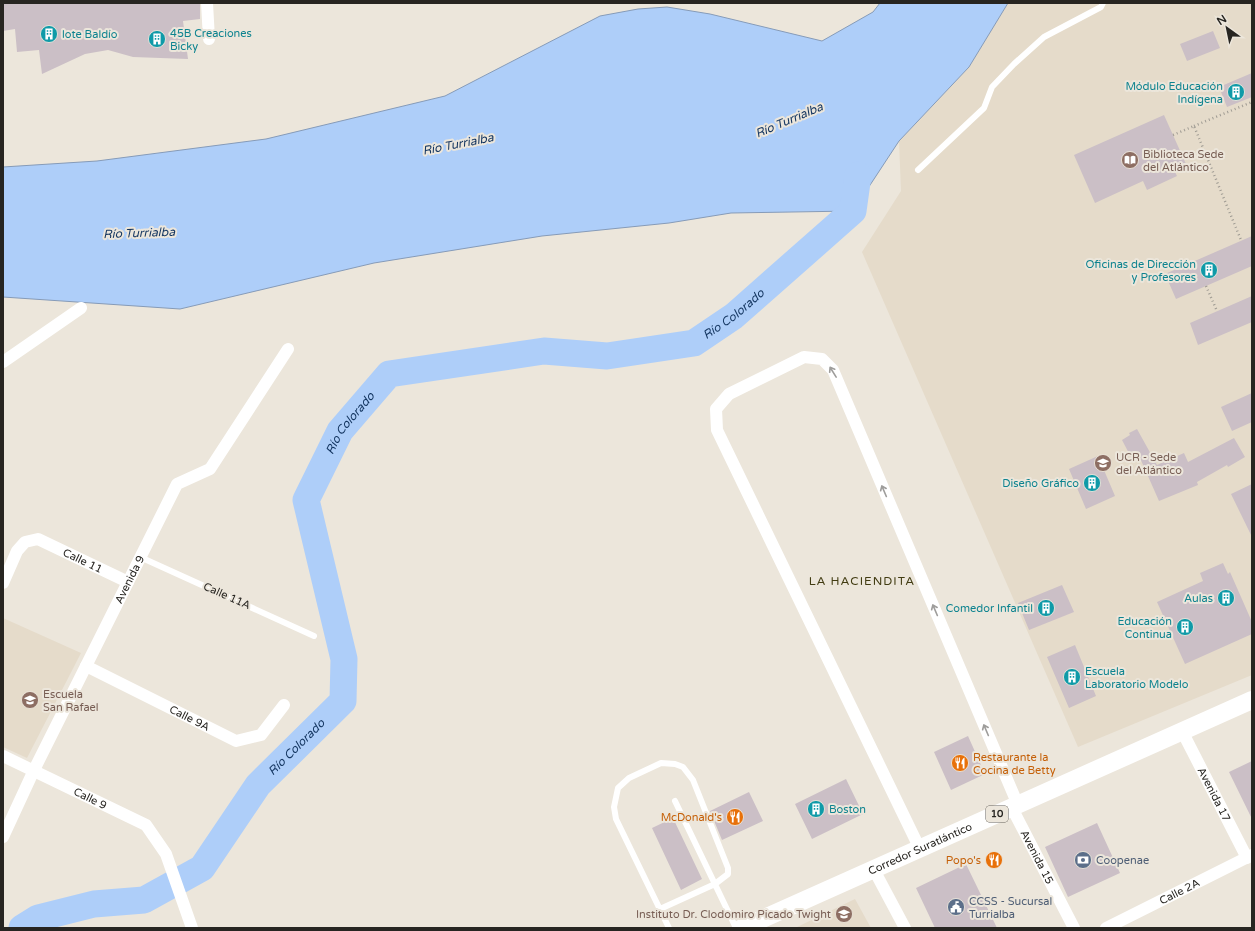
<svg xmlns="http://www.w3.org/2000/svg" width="1255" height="931" font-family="'Varela Round',sans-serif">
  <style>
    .built { fill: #e5dbca }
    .water { fill: #aecef9; stroke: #869bb8 }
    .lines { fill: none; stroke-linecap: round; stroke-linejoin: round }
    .river { stroke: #aecef9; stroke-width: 27 }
    .building { fill: #cbbfc6 }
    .path { stroke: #9f9b93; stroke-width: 2.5; stroke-dasharray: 1 3; stroke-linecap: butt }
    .service { stroke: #fff; stroke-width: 6 }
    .minor { stroke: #fff; stroke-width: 12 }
    .primary { stroke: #fff; stroke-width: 18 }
    .oneway { stroke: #9e9d9b }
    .labels { text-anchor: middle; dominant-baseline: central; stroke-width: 4; stroke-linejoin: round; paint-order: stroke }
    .shield { fill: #ece6db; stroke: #625f59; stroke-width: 1 }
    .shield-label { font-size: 10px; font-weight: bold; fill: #272521 }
    .culture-label { font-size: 11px; fill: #0d838f; stroke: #ece6db; text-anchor: end }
    .education-label { font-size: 11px; fill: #785e54; stroke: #ece6db; text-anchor: start }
    .street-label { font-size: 11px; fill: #272521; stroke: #ece6db }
    .food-label { font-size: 11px; fill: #c56008; stroke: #ece6db; text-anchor: end }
    .service-label { font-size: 11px; fill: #4e5e75; stroke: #ece6db; text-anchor: start }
    .water-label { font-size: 12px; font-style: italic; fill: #12345f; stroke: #ece6db }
    .neighbourhood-label { font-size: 12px; letter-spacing: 1px; fill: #423c12; stroke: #ece6db }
  </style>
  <rect width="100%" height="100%" fill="#ece6db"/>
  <!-- built -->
  <path class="built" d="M1008,3H1252V675L1078,747L862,252L901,191L899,141L969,67Z
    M3,618L81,653L27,758L3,747Z
    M855,899L871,928H795Z"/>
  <!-- water -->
  <path class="water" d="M880,3H1008L969,67L899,141L853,211L731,213L669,223L542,236L374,263L180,309L3,297V167L97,161L266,139L445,96L600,16L638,9L667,7L710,14L822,41L873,12Z"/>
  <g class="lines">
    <!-- river -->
    <path class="river" id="s1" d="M22,928L38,918L94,904L144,900L202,868L258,785L343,701L344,659L306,500L340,431L389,374L544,351L607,356L694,343L734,316L853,211L858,175"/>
  </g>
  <!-- building -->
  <path class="building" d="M3,3H200V19L183,21L188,59L133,57L108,50L85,54L42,74L39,50L17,52L15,29L3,31Z
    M1213,31L1220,48L1187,61L1180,44Z
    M1252,73V97L1227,107L1219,87Z
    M1164,115L1186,164L1174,170L1177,176L1147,190L1143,181L1095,203L1074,155Z
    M1252,236V266L1176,299L1165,274Z
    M1252,296V322L1198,345L1190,323Z
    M1252,393V422L1232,431L1221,407Z
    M1137,429L1157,465L1184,453L1188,462L1234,438L1245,457L1228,467L1227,465L1197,482L1198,485L1159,501L1140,458L1133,461L1122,440L1130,435L1129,433Z
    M1098,456L1115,496L1086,509L1069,469Z
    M1252,484V537L1231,494Z
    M1223,563L1228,574L1230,572L1252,622V634L1185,664L1157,602L1203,581L1200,573Z
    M1062,585L1074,612L1029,630L1018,603Z
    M1075,645L1096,696L1069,708L1047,657Z
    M968,736L985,774L951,790L934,752Z
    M1252,761V819L1229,772Z
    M846,779L863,814L812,839L795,804Z
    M749,792L763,821L722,840L710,811Z
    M673,818L702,879L681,890L652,828Z
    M1097,823L1120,873L1068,897L1045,847Z
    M966,864L997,928H935L916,888Z"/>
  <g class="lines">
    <!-- path -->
    <path class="path" d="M1194,126L1252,102
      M1173,135L1194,126L1241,240
      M1206,286L1217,311"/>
    <!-- service -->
    <path class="service" d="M918,170L984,108L992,87L1014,64L1044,37L1101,7L1103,3
      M140,557L314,636
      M675,801L736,928
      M660,909L715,884L728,874V868L693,780L683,767L675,764L661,763L629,778L618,788L614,807L616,819L669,928"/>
    <!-- minor -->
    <g class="minor">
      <path d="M207,3L209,39"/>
      <path d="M3,362L81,308"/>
      <path id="s2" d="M3,583L17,551L25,542L38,539L128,582"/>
      <path id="s3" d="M86,666L236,741L261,735L284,705"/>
      <path id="s4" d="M1182,731L1247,858"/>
      <path id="s5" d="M3,756L146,825L166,854L192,928"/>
      <path id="s6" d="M1012,808L1074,928"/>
      <path id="s7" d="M3,837L34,770L177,484L210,469L288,349"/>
      <path d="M919,847L717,430L716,409L729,394L804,357L822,359L833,370L1018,805"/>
      <path d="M873,868L905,928"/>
      <path id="s8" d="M1106,928L1252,855"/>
    </g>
    <!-- primary -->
    <path class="primary" id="s9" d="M742,928L1252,700"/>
  </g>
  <!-- one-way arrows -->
  <defs><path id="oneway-shaft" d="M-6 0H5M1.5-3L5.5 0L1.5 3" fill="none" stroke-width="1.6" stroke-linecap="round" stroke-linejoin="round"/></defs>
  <g class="oneway">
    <use href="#oneway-shaft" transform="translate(833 372) rotate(-122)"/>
    <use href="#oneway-shaft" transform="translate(884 491) rotate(-113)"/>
    <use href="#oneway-shaft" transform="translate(935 610) rotate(-113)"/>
    <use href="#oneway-shaft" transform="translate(986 730) rotate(-113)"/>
  </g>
  <!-- icons -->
  <defs>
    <g id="building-disc" transform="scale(0.9)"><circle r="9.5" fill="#0f9aa8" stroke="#ece6db"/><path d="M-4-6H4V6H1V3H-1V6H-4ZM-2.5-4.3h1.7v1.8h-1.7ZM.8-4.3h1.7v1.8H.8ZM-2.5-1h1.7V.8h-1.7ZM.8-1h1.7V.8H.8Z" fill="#fff"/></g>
    <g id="library-disc" transform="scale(0.9)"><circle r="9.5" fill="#8d6e63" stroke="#ece6db"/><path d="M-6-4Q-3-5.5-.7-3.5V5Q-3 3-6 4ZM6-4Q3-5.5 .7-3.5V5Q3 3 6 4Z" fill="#fff"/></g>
    <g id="university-disc" transform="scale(0.9)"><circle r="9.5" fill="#8d6e63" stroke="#ece6db"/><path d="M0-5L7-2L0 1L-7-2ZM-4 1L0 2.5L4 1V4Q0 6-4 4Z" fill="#fff"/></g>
    <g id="school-disc" transform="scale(0.9)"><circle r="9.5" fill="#8d6e63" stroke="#ece6db"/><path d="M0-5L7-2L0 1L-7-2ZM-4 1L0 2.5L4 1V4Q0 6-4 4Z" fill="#fff"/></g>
    <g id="restaurant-disc" transform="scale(0.9)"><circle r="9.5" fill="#e8710a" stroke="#ece6db"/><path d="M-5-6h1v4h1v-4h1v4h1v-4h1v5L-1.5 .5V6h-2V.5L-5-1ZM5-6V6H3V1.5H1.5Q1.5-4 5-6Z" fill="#fff"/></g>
    <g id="bank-disc" transform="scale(0.9)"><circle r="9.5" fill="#5c6f8a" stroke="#ece6db"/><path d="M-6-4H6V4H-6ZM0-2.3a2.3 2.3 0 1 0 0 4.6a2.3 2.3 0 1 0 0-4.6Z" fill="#fff"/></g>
    <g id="civic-disc" transform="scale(0.9)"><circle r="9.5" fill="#5c6f8a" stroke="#ece6db"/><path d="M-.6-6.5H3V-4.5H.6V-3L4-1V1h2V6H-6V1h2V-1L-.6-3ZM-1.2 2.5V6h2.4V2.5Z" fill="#fff"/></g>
  </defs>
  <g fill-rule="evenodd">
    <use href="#building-disc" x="49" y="34"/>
    <use href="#building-disc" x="157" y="39"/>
    <use href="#building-disc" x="1236" y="92"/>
    <use href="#library-disc" x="1130" y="160"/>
    <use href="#building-disc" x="1209" y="270"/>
    <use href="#university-disc" x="1103" y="463"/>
    <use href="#building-disc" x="1092" y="483"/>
    <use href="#building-disc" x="1226" y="598"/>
    <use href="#building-disc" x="1046" y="608"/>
    <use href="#building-disc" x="1185" y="627"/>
    <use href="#building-disc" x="1072" y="677"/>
    <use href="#school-disc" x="30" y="700"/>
    <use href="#restaurant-disc" x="960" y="763"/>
    <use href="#building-disc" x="816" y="809"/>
    <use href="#restaurant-disc" x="735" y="817"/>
    <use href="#restaurant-disc" x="994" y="860"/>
    <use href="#bank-disc" x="1083" y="860"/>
    <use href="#civic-disc" x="956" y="907"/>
    <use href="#school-disc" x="844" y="914"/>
  </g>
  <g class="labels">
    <!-- shield labels -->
    <rect class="shield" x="986" y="806" width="22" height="16" rx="3"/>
    <g class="shield-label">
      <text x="997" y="814">10</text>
    </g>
    <!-- culture labels -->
    <g class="culture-label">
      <text x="170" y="33" text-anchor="start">45B Creaciones<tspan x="170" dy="13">Bicky</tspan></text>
      <text x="62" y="34" text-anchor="start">lote Baldío</text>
      <text x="1223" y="86">Módulo Educación<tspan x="1223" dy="13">Indígena</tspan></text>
      <text x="1196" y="264">Oficinas de Dirección<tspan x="1196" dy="13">y Profesores</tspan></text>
      <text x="1079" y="483">Diseño Gráfico</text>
      <text x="1213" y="598">Aulas</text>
      <text x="1033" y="608">Comedor Infantil</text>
      <text x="1172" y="621">Educación<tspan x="1172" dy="13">Continua</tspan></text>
      <text x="1085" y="671" text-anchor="start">Escuela<tspan x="1085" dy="13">Laboratorio Modelo</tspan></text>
      <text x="829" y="809" text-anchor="start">Boston</text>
    </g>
    <!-- education labels -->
    <g class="education-label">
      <text x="1143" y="154">Biblioteca Sede<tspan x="1143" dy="13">del Atlántico</tspan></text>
      <text x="1116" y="457">UCR - Sede<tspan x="1116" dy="13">del Atlántico</tspan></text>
      <text x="43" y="694">Escuela<tspan x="43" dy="13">San Rafael</tspan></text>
      <text x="831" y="914" text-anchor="end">Instituto Dr. Clodomiro Picado Twight</text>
    </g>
    <!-- street labels -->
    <g class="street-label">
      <text stroke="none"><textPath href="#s2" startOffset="110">Calle 11</textPath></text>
      <text stroke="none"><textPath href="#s7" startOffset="287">Avenida 9</textPath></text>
      <text transform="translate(227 596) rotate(24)">Calle 11A</text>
      <text stroke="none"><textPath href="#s3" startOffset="116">Calle 9A</textPath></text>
      <text stroke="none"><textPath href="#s4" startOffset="71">Avenida 17</textPath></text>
      <text stroke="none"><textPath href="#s5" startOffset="97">Calle 9</textPath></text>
      <text stroke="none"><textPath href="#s9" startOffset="195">Corredor Suratlántico</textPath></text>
      <text stroke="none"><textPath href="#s6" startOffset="55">Avenida 15</textPath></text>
      <text stroke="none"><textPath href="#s8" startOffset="82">Calle 2A</textPath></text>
    </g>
    <!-- food labels -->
    <g class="food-label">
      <text x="973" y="757" text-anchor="start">Restaurante la<tspan x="973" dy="13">Cocina de Betty</tspan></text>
      <text x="722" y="817">McDonald's</text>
      <text x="981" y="860">Popo's</text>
    </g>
    <!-- service labels -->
    <g class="service-label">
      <text x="1096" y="860">Coopenae</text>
      <text x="969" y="901">CCSS - Sucursal<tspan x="969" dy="13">Turrialba</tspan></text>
    </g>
    <!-- water labels -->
    <g class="water-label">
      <text transform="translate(789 120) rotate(-23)">Río Turrialba</text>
      <text transform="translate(458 144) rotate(-11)">Río Turrialba</text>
      <text transform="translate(139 233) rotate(-2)">Río Turrialba</text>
      <text stroke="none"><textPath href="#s1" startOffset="1127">Río Colorado</textPath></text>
      <text stroke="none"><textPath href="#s1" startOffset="707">Río Colorado</textPath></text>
      <text stroke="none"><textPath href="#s1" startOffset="347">Río Colorado</textPath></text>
    </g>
    <!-- neighbourhood labels -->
    <g class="neighbourhood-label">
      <text x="862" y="581">LA HACIENDITA</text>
    </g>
  </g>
  <!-- border -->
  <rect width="1255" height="931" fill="none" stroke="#272521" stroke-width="8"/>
  <!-- north arrow -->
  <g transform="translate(1227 28) rotate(327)" stroke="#ece6db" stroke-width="3" paint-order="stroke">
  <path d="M0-3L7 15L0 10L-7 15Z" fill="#272521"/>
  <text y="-6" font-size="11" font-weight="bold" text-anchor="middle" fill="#272521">N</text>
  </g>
</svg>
